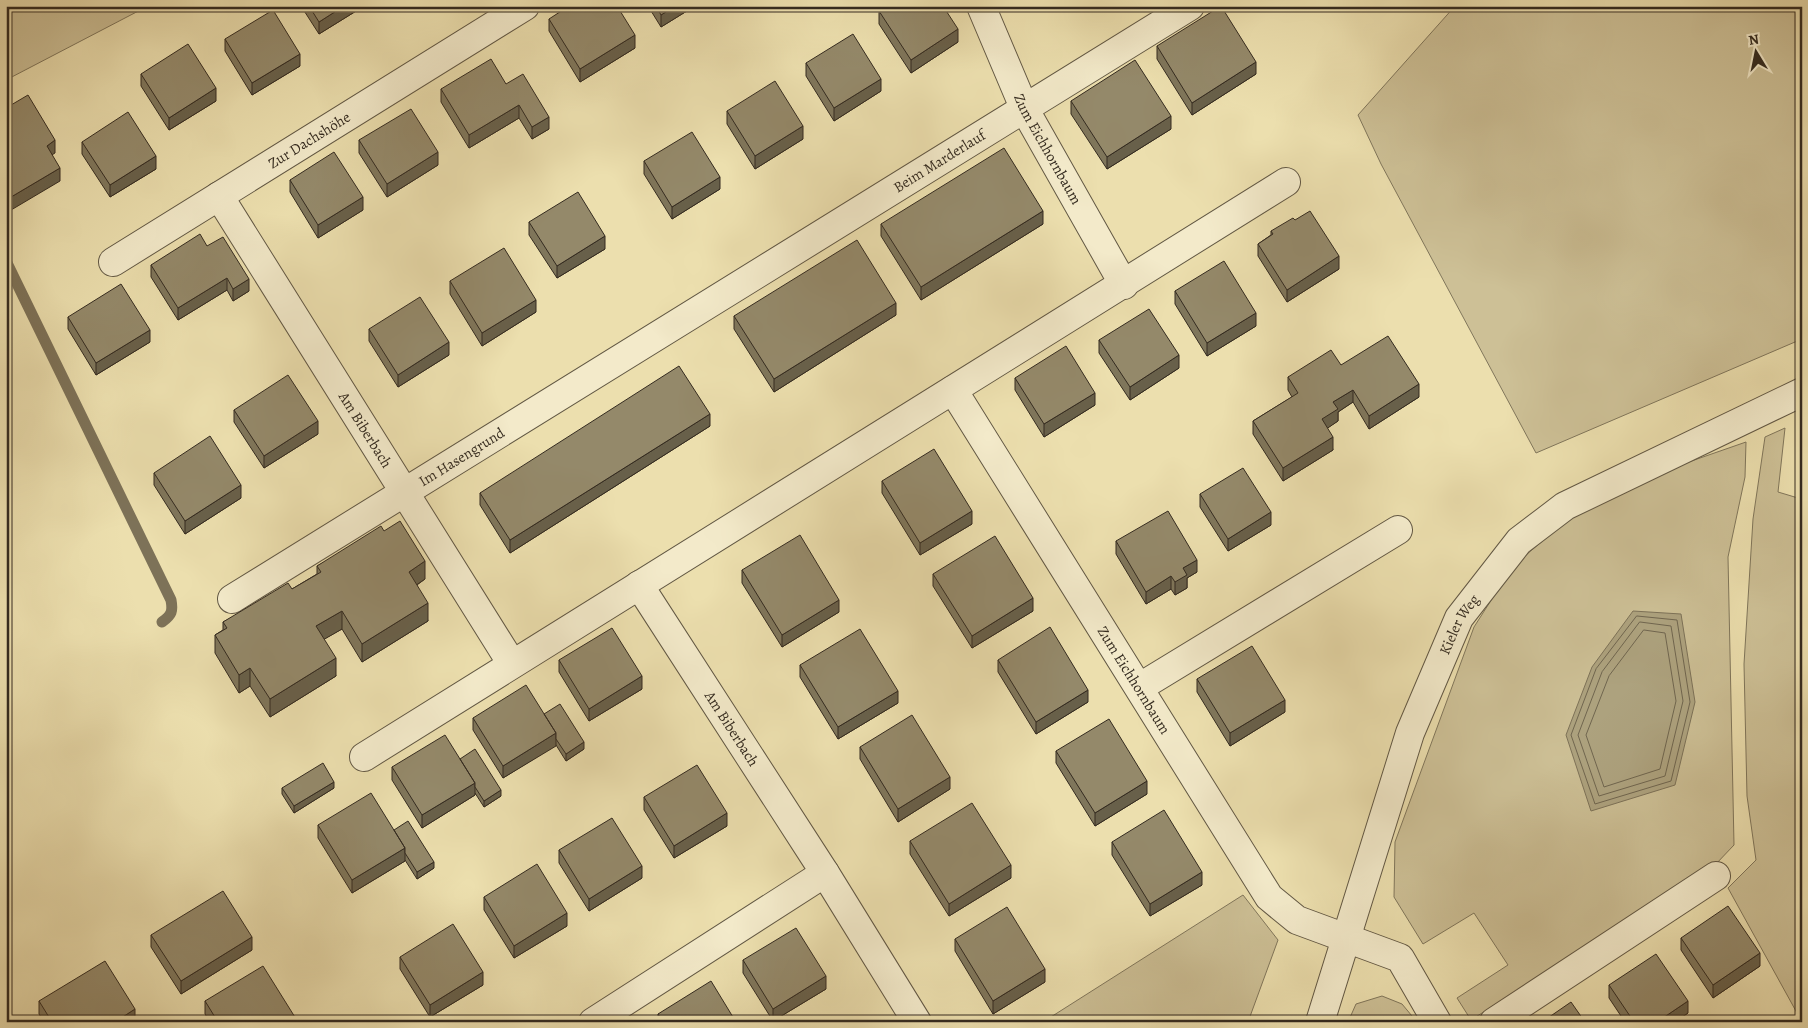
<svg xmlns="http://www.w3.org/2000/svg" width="1808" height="1028" font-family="Alegreya,serif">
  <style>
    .green { fill: #cdc096; stroke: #80765b }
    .water { fill: #ada27e; stroke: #7d7258 }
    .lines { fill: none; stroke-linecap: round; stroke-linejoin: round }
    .shore { stroke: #70664f; stroke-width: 1 }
    .stream { stroke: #7d7258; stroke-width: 11 }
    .minor-casing { stroke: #625844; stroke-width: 30 }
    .minor { stroke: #f3eaca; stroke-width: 28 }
    .wall { fill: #7f765b; stroke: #342b20 }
    .shaded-wall { fill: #68604a; stroke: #342b20 }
    .building { fill: #94896a; stroke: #342b20 }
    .labels { text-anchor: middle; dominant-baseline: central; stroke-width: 5; stroke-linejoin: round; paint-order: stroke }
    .street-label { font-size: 15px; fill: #342b20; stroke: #f3eaca }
  </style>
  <rect width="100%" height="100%" fill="#ecdfae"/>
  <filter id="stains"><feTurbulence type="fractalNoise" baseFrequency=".004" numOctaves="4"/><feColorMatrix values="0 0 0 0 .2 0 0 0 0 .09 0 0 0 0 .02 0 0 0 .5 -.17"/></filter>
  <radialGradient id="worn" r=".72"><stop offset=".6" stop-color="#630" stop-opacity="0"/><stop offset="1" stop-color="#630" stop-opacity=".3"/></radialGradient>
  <!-- green -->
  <path class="green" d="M6,6H148L6,80Z
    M1455,6H1802V339L1536,453L1381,164L1358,115Z
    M1785,428L1778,492L1798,498L1802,496V1022L1728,888L1756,860L1747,796L1744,664L1753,519L1765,437Z
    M1746,442L1745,477L1728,557L1734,845L1715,865L1471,1020L1457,998L1508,965L1474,913L1423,944L1394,897L1395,842L1474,627L1513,566L1565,522L1657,473Z
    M1243,895L1278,940L1248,1022H1043Z
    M1382,996L1402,1004L1417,1022H1348L1356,1004Z"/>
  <!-- water -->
  <path class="water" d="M1633,611L1681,614L1695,702L1675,785L1591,811L1566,735L1592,667Z"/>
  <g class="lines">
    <!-- shore -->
    <path class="shore" d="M1637,616L1677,620L1690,702L1671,781L1595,804L1571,735L1596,669Z
      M1640,622L1671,626L1683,701L1665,776L1599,796L1578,735L1602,672Z
      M1644,630L1665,633L1676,701L1660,769L1604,787L1586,735L1609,676Z"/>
    <!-- stream -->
    <path class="stream" d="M6,261L171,600C173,611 172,615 162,622"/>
    <!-- minor casing -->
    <g class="minor-casing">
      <g id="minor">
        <path id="s1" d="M981,6L1025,110L1124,285"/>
        <path id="s2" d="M219,196L512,664"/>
        <path id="s3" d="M113,262L525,6"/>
        <path id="s4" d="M953,390L1269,897L1297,920L1400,958L1437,1022"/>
        <path id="s5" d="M639,585L825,873L917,1022"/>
        <path id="s6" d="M232,599L1190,6"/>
        <path d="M1140,687L1398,530"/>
        <path d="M364,757L1286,182"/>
        <path d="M593,1022L825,873"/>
        <path id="s7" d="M1320,1022L1410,733L1459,618L1519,541L1565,506L1802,392"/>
        <path d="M1494,1022L1716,876"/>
      </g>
    </g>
    <!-- minor -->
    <use href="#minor" class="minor"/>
  </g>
  <!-- wall -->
  <path class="wall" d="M301,6H361V8L319,34Z
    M648,6H695L661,27Z
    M879,11L958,42L911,73L879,24Z
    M549,19L635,48L580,82L549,31Z
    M225,39L300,66L252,95L225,51Z
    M1157,46L1256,74L1192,115L1157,59Z
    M806,63L881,91L834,121L806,76Z
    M141,74L216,101L169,130L141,86Z
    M506,84L549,129L532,139L519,118L469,148L441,102V89Z
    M1071,101L1171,129L1107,169L1071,114Z
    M727,111L803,139L755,169L727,124Z
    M359,140L438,165L387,197L359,153Z
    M82,142L156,169L110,197L82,154Z
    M644,161L720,189L672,219L644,174Z
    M290,180L363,210L318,238L290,192Z
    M529,222L605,249L557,278L529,235Z
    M881,224H1043L921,300L881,236Z
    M1271,231L1339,269L1287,302L1258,256V244L1271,235Z
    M207,246L249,291L233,301L227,290L178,320L151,277V265Z
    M450,281L536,312L482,346L450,294Z
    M1175,291L1256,326L1207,356L1175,304Z
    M896,315L774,392L734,329V316Z
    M68,317L150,342L96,375L68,329Z
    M369,329L449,355L398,387L369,341Z
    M1099,340L1179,368L1130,400L1099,353Z
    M1341,365L1419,397L1369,429L1353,402L1338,412V421L1327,428L1333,450L1283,481L1253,434V421L1292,397L1288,390V377Z
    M1015,378L1095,405L1044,437L1015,390Z
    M234,410L318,434L264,468L234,422Z
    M710,426L510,553L480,505V493Z
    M154,473L241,498L185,534L154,485Z
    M882,481L972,524L920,555L882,493Z
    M1200,494L1271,525L1228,551L1200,507Z
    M384,531L425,579L417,585L428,621L362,662L342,629L324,639L336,676L270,717L250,686L239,693L215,653V635L223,630V622L292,589L317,574V566Z
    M1116,541L1197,572L1187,578V588L1175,595L1171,589L1146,604L1116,554Z
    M742,570L839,612L782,647L742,583Z
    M933,574L1033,611L972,648L933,586Z
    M559,660L642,689L589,721L559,672Z
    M998,660L1088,702L1036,734L998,672Z
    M800,665L898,703L838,739L800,677Z
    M1197,679L1285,712L1230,746L1197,692Z
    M544,714L584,749L566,761L556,745L503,778L473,730V718Z
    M860,747L950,789L898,822L860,759Z
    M1056,751L1147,794L1095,826L1056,763Z
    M460,759L501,796L484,807L475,793V795L422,828L392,780V767Z
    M282,788H334L294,813L282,794Z
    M644,797L727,826L674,858L644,810Z
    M318,825L394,830L434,868L417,879L405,860V861L352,893L318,838Z
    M910,841L1011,878L949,916L910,854Z
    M1112,842L1202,885L1150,916L1112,855Z
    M559,850L642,878L589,911L559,863Z
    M484,897L567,926L514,958L484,910Z
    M151,935L252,950L181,994L151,947Z
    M1681,938L1760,966L1713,998L1681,950Z
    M955,939L1045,982L993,1014L955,951Z
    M400,957L483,985L430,1017L400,969Z
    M743,960L826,989L773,1021L743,973Z
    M1609,985L1688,1013L1675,1022H1625L1609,998Z
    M39,1001L135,1022H44L39,1014Z
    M205,1001L298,1022H210L205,1014Z
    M658,1014L736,1022H658Z"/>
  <!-- shaded-wall -->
  <path class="shaded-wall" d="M344,6H361V8L319,34V22Z
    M675,6H695L661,27V15Z
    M958,29V42L911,73V60Z
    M635,35V48L580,82V69Z
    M300,54V66L252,95V83Z
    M1256,62V74L1192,115V103Z
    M881,79V91L834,121V108Z
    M216,88V101L169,130V118Z
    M519,105V118L469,148V135Z
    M1171,116V129L1107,169V157Z
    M549,117V129L532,139V127Z
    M803,126V139L755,169V156Z
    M55,140V153L47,158V146Z
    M438,152V165L387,197V184Z
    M156,156V169L110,197V185Z
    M60,168V181L6,213V200Z
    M720,177V189L672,219V207Z
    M363,197V210L318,238V225Z
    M1043,211V224L921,300V287Z
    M605,236V249L557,278V266Z
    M1339,256V269L1287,302V290Z
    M227,278V290L178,320V308Z
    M249,279V291L233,301V289Z
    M536,300V312L482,346V333Z
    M896,303V315L774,392V379Z
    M1256,313V326L1207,356V343Z
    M150,330V342L96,375V363Z
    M449,342V355L398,387V375Z
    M1179,355V368L1130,400V387Z
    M1419,384V397L1369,429V416Z
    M1353,390V402L1338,412V421L1322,432V419L1333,402Z
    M1095,393V405L1044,437V424Z
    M710,414V426L510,553V540Z
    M318,421V434L264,468V456Z
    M1333,437V450L1283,481V468Z
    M241,485V498L185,534V521Z
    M972,511V524L920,555V543Z
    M1271,512V525L1228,551V539Z
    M1197,560V572L1187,578V588L1175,595V582L1183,568Z
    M425,561V579L409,590V572Z
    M1171,576V589L1146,604V592Z
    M1033,598V611L972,648V636Z
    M839,600V612L782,647V635Z
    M428,603V621L362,662V644Z
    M342,611V629L316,644V626Z
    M336,658V676L270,717V699Z
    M250,668V686L239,693V675Z
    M642,676V689L589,721V709Z
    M1088,690V702L1036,734V722Z
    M898,691V703L838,739V727Z
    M1285,700V712L1230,746V733Z
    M556,733V746L503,778V766Z
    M584,742V749L566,761V754Z
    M950,777V789L898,822V809Z
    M1147,781V794L1095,826V813Z
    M334,782V788L294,813V806Z
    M475,783V795L422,828V815Z
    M501,790V796L484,807V801Z
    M727,813V826L674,858V846Z
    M405,848V861L352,893V880Z
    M434,862V868L417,879V872Z
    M1011,865V878L949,916V904Z
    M642,866V878L589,911V899Z
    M1202,872V885L1150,916V904Z
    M567,913V926L514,958V946Z
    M252,937V950L181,994V981Z
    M1760,953V966L1713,998V985Z
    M1045,969V982L993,1014V1001Z
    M483,972V985L430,1017V1005Z
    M826,976V989L773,1021V1009Z
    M1688,1001V1013L1675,1022H1657Z
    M135,1009V1022H115Z"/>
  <!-- building -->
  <path class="building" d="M309,6H344L319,22Z
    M569,6H617L635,35L580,69L549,19Z
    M656,6H675L661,15Z
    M887,6H943L958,29L911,60L879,11Z
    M1221,6L1256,62L1192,103L1157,46Z
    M273,10L300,54L252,83L225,39Z
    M853,34L881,79L834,108L806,63Z
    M188,44L216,88L169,118L141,74Z
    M491,59L506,84L523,74L549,117L532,127L519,105L469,135L441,89Z
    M1135,60L1171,116L1107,157L1071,101Z
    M775,81L803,126L755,156L727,111Z
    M28,95L55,140L47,146L60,168L6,200V108Z
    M411,109L438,152L387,184L359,140Z
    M128,112L156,156L110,185L82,142Z
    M692,132L720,177L672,207L644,161Z
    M1004,148L1043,211L921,287L881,224Z
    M334,152L363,197L318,225L290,180Z
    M578,192L605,236L557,266L529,222Z
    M1310,211L1339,256L1287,290L1258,244L1273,234L1271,231L1293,218L1295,220Z
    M200,234L207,246L223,237L249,279L233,289L227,278L178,308L151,265Z
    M857,240L896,303L774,379L734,316Z
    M504,248L536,300L482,333L450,281Z
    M1224,261L1256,313L1207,343L1175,291Z
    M121,284L150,330L96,363L68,317Z
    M420,297L449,342L398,375L369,329Z
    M1149,309L1179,355L1130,387L1099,340Z
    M1388,336L1419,384L1369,416L1353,390L1333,402L1338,409L1322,419L1333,437L1283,468L1253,421L1298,393L1288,377L1331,350L1341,365Z
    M1066,346L1095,393L1044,424L1015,378Z
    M679,366L710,414L510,540L480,493Z
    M288,375L318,421L264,456L234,410Z
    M210,436L241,485L185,521L154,473Z
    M934,449L972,511L920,543L882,481Z
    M1243,468L1271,512L1228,539L1200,494Z
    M1168,511L1197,560L1183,568L1187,575L1175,582L1171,576L1146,592L1116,541Z
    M400,521L425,561L409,572L428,603L362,644L342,611L316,626L336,658L270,699L250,668L239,675L215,635L227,628L223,622L288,583L292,589L321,572L317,566L381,526L384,531Z
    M800,535L839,600L782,635L742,570Z
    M995,536L1033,598L972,636L933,574Z
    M1050,627L1088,690L1036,722L998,660Z
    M612,628L642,676L589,709L559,660Z
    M860,629L898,691L838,727L800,665Z
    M1252,646L1285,700L1230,733L1197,679Z
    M526,685L556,733L503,766L473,718Z
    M560,704L584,742L566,754L556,739V733L544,714Z
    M912,715L950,777L898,809L860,747Z
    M1109,719L1147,781L1095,813L1056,751Z
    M445,735L475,783L422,815L392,767Z
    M475,749L501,790L484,801L475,787V783L460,759Z
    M323,763L334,782L294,806L282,788Z
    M697,765L727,813L674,846L644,797Z
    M371,793L405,848L352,880L318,825Z
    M972,803L1011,865L949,904L910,841Z
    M1164,810L1202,872L1150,904L1112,842Z
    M612,818L642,866L589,899L559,850Z
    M408,821L434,862L417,872L405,853V848L394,830Z
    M537,864L567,913L514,946L484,897Z
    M223,891L252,937L181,981L151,935Z
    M1728,906L1760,953L1713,985L1681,938Z
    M1007,907L1045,969L993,1001L955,939Z
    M453,924L483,972L430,1005L400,957Z
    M796,928L826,976L773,1009L743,960Z
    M1656,954L1688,1001L1657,1022H1634L1609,985Z
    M105,961L135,1009L115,1022H52L39,1001Z
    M263,966L298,1022H218L205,1001Z
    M711,981L736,1022H663L658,1014Z
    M1571,1002L1585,1022H1542Z"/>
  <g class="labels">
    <!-- street labels -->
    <g class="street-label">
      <text stroke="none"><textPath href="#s3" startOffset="231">Zur Dachshöhe</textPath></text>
      <text stroke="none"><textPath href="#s1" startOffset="158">Zum Eichhornbaum</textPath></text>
      <text stroke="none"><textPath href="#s6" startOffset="832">Beim Marderlauf</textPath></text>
      <text stroke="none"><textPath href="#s2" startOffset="276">Am Biberbach</textPath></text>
      <text stroke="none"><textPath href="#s6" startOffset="270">Im Hasengrund</textPath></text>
      <text stroke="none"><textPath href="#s7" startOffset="422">Kieler Weg</textPath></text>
      <text stroke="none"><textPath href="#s4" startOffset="342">Zum Eichhornbaum</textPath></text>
      <text stroke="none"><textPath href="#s5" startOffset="171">Am Biberbach</textPath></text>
    </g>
  </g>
  <!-- margin -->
  <rect width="1808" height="1028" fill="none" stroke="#ecdfae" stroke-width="25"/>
  <rect x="8" y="8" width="1793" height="1013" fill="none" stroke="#342b20" stroke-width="2.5"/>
  <rect x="12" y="12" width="1783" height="1003" fill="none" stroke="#342b20"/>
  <!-- north arrow -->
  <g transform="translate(1756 52) rotate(350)" stroke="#f3eaca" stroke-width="4" paint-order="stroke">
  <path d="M0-4L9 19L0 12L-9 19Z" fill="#342b20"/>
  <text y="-8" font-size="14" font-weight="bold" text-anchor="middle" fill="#342b20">N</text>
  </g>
  <rect width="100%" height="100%" filter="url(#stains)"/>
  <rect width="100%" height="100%" fill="url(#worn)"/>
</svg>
